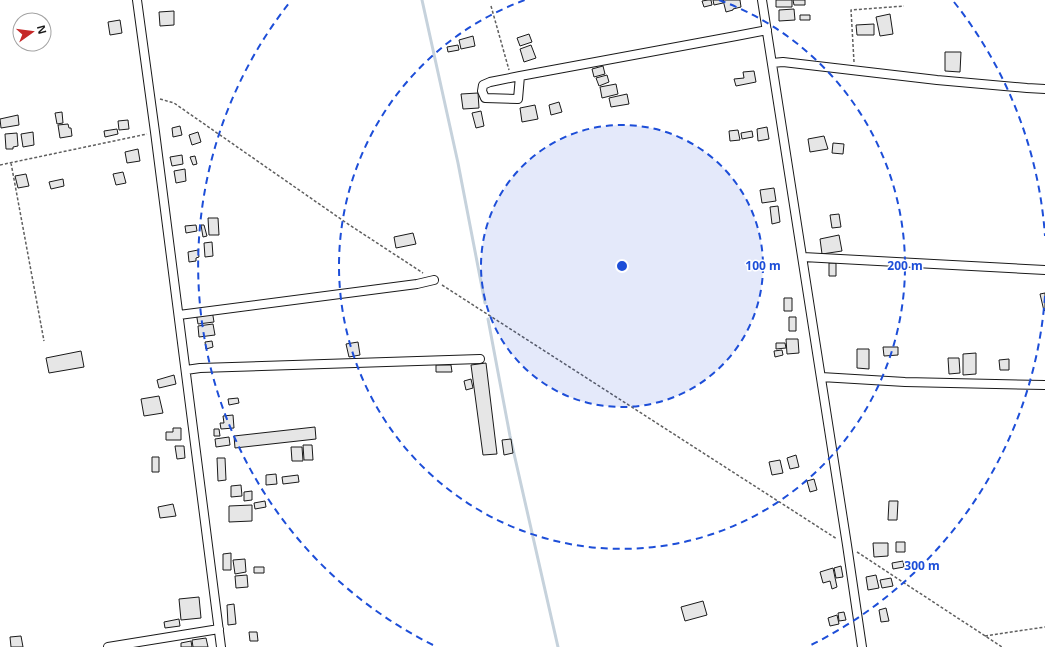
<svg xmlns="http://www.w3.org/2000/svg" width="1045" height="647" font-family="'Noto Sans',sans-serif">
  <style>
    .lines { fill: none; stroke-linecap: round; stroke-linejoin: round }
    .stream { stroke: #c6d2dc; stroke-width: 3 }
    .building { fill: #e6e6e6; stroke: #1a1a1a }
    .street-casing { stroke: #1a1a1a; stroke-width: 10 }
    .path { stroke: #5f5f5f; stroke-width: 1.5; stroke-dasharray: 3 2; stroke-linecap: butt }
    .street { stroke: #fff; stroke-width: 8 }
    .ring { fill: none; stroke: #1d4ed8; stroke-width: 2; stroke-dasharray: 7 5 }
    .centre { fill: #1d4ed8; stroke: #fff; stroke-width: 2 }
    .ring-label { font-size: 12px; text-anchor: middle; font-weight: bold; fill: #1d4ed8; stroke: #fff; stroke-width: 3; stroke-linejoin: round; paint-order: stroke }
  </style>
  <rect width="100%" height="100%" fill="#fff"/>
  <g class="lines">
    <!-- stream -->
    <path class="stream" d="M422,0L458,163L485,303
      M488,319L510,436L558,647"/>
  </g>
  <!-- building -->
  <path class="building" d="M708,0H711L712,5L704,7L702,1Z
    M713,0H723V3L714,5Z
    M723,0H740L741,7L733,9V10L726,12Z
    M776,0H792V7H776Z
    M793,0H805V5H794Z
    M794,9L795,20L779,21V10Z
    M174,11V25L160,26L159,12Z
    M890,14L893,34L880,36L876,17Z
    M800,15H810V20H800Z
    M120,20L122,33L110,35L108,22Z
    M874,24V35H857L856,25Z
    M529,34L532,42L520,46L517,38Z
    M473,36L475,46L461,49L459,40Z
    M458,45L459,50L448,52L447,47Z
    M531,45L536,58L524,62L520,49Z
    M945,52H961L960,72L945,71Z
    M603,66L605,74L594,77L592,69Z
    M754,71L756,82L736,86L734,79L744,78L743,72Z
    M607,75L609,82L599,86L596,78Z
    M616,84L618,94L602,98L600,87Z
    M478,93L479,108L463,109L461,94Z
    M627,94L629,104L611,107L609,98Z
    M559,102L562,112L551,115L549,105Z
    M535,105L538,119L522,122L520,108Z
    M481,111L484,126L476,128L472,113Z
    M62,112L63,123L57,124L55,113Z
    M18,115L19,125L1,128L0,119Z
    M128,120L129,129L119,130L118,121Z
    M68,124L69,128H71L72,136L60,138L58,125Z
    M180,126L182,135L173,137L172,128Z
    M767,127L769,139L758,141L757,129Z
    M117,129L118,134L105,137L104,131Z
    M738,130L740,140L730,141L729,131Z
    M752,131L753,137L742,139L741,133Z
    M33,132L34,145L23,147L21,134Z
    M198,132L201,142L192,145L189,135Z
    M17,133L18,146L13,147V149H6L5,134Z
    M824,136L828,149L810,152L808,139Z
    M833,143L844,144L843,154L832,153Z
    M138,149L140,161L127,163L125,152Z
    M182,155L183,164L172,166L170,157Z
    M195,156L197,164L193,165L190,157Z
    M185,169L186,181L176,183L174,171Z
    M123,172L126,183L116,185L113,174Z
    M26,174L29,186L18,188L15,176Z
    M63,179L64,186L51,189L49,182Z
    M774,188L776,201L762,203L760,190Z
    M778,206L780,222L772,224L770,207Z
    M839,214L841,227L832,228L830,215Z
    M208,218H218L219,235H209Z
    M196,225L197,231L186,233L185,226Z
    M201,225H204L207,236L203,237Z
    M413,233L416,244L396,248L394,237Z
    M839,235L842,251L822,254L820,239Z
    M212,242L213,256L205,257L204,243Z
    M198,250L199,257L196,258V261L189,262L188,252Z
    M829,263H836V276H829Z
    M1045,293V310L1044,311L1040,294Z
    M784,298H792V311H784Z
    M212,310L214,322L198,324L196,312Z
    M789,317H796V331H789Z
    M213,324L215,335L199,337L198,326Z
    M786,339H798L799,353L787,354Z
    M212,341L213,347L206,349L205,342Z
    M358,342L360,355L349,357L346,344Z
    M776,343H785L786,348L776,349Z
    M883,347H898V355L884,356Z
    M857,349H869V369L857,368Z
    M782,350L783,355L775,357L774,351Z
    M81,351L84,367L49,373L46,358Z
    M976,353V374L963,375V354Z
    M948,358H959L960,373L949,374Z
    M1009,359V370H1000L999,360Z
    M486,363L497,454L483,455L471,365Z
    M436,365H451L452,372H436Z
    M174,375L176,384L159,388L157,380Z
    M471,379L473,388L466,390L464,381Z
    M159,396L163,413L144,416L141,399Z
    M238,398L239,403L229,405L228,399Z
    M233,415L234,428L221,429L220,423H224L223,416Z
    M315,427L316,439L235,448L234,436Z
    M173,428H181V440H166V432H173Z
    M214,429H219L220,436H214Z
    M229,437L230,445L216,447L215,439Z
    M511,439L513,453L504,455L502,440Z
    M303,445H312L313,460H304Z
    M175,446H184L185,458L177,459Z
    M291,447H302L303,461H292Z
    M796,455L799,467L790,469L787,458Z
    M152,457H159V472H152Z
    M217,458H225L226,480L218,481Z
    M780,460L783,473L772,475L769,462Z
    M276,474L277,484L266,485V475Z
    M298,475L299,482L283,484L282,477Z
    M814,479L817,490L810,492L807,481Z
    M241,485L242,496L231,497V486Z
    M252,491V500L244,501V492Z
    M265,501L266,507L255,509L254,503Z
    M889,501H898L897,520H888Z
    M173,504L176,516L160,518L158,507Z
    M252,505V521L229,522V506Z
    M896,542H905V552H896Z
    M873,543H888V556L874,557Z
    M231,553V570H223V554Z
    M245,559L246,572L235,574L233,560Z
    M903,561L904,567L893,569L892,563Z
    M841,566L843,577L836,578L834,568Z
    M254,567H264V573H254Z
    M833,568L837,587L832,589L830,581L823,583L820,572Z
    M247,575L248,587L236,588L235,576Z
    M876,575L879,588L868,590L866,577Z
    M891,578L893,586L882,588L880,580Z
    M199,597L201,618L181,620L179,599Z
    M703,601L707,615L685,621L681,607Z
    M234,604L236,624L228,625L227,605Z
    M886,608L889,621L881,622L879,610Z
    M844,612L846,620L839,621L838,613Z
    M837,615L839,624L830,626L828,618Z
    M179,619L180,626L165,628L164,622Z
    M249,632H257L258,641H250Z
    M21,636L23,647H11L10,637Z
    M206,638L208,647H193L192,640Z
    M191,641L192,647H181V643Z"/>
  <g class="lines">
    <!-- street casing -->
    <g class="street-casing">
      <path id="street" d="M137,0L155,132L221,647
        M762,0L847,545L862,647
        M772,63L783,62L937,80L1027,88L1045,89
        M520,76L490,82L483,85L482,91L485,98L518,99L520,76L736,36L767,30
        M803,257L1045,270
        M179,315L417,284L434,280
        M186,370L200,368L480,359
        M821,377L905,382L1045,385
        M108,647L219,629"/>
    </g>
    <!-- path -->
    <path class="path" d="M491,6L509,70
      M854,62L851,10L904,6
      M160,99L174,103L348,224L423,273
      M11,163L44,341
      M0,165L147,134
      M442,285L837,539
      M857,552L1002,647
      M985,636L1045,627"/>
    <!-- street -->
    <use href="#street" class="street"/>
  </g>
  <!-- distance rings -->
  <circle cx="622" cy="266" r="141" fill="#1d4ed8" fill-opacity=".12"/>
  <g class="ring">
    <circle cx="622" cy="266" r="141"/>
    <path d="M719 0A283 283 0 1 1 525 0"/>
    <path d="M1045 296A424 424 0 0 1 811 645M433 645A424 424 0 0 1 290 2M954 2A424 424 0 0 1 1045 236"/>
  </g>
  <circle cx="622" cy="266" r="6" class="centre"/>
  <g class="ring-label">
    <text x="763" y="270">100 m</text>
    <text x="905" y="270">200 m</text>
    <text x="922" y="570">300 m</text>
  </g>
  <!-- north arrow -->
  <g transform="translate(32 32) rotate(76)"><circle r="19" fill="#ffffff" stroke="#a3a3a3"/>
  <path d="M0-3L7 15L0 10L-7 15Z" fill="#c62828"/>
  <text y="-6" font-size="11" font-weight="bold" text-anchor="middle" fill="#1a1a1a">N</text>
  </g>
</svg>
